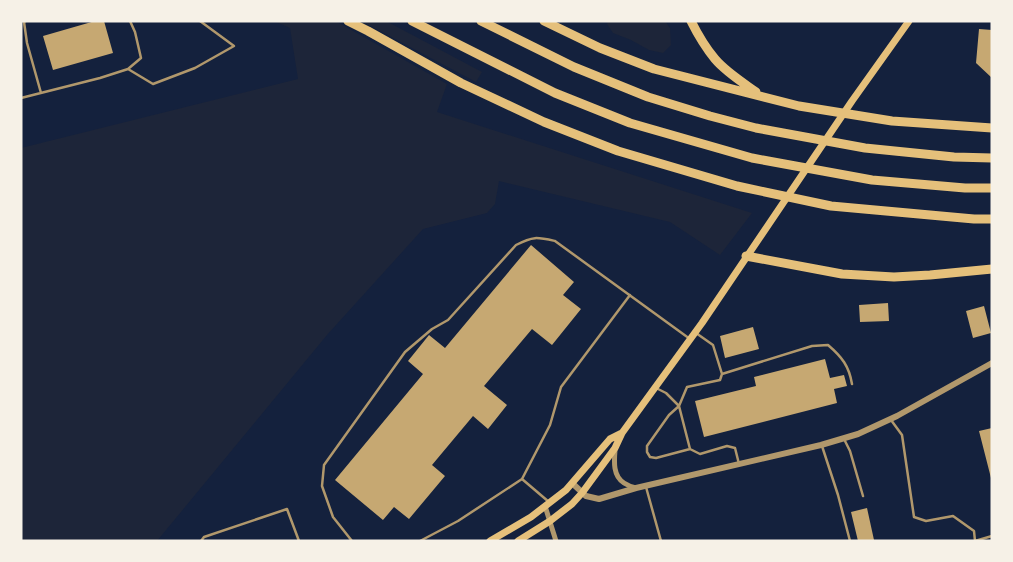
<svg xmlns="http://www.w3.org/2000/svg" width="1013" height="562" font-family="Helvetica,sans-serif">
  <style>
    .green { fill: #1d2539 }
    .building { fill: #c6a872 }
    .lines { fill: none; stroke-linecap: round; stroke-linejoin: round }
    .service { stroke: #b1986c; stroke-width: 2.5 }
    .minor { stroke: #b1986c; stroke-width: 5 }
    .tertiary { stroke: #b1986c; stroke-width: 6 }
    .secondary { stroke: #e5c07b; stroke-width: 7 }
    .motorway { stroke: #e5c07b; stroke-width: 9 }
  </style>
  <rect width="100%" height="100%" fill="#14213d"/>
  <!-- green -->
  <path class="green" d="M274,21H336L339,23L447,84L437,112L752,213L720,255L670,222L499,181L495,204L487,213L423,229L327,335L157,541H21V148L298,79L290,28Z
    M361,21H386L482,72L476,82Z
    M608,21H665L670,28L671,45L663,53L649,50L631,40L613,33L607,24Z"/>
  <!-- building -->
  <path class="building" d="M95,21H104L113,53L53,70L43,36Z
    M979,29L992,30V78L976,63Z
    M531,245L574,282L563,295L581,309L552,345L532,329L484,386L507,405L488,429L473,416L432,465L445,476L409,519L394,507L383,520L335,480L423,374L408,361L429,335L445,348Z
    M888,303L889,321L860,322L859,305Z
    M984,306L991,333L973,338L966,311Z
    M753,327L759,349L725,358L720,336Z
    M825,359L830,378L844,375L847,386L834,389L837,403L704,437L695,401L756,386L754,377Z
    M992,428V478H991L979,431Z
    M867,508L874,540L858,541L851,512Z"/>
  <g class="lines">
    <!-- service -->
    <path class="service" d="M26,21L24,22L27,43L41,93
      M128,69L153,84L195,68L234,46L200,21
      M21,98L100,78L128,69L141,58L135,32L130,21
      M722,374L812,346L828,345C842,357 849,366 852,384
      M656,388L666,393L679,406L690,449L700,454L727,446L735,448L739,464
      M891,420L902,435L914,517L926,521L953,516L974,531L975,541L992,536
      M844,439L850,451L863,496
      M822,446L838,495L850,541
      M690,449L656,458L650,457L647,452V446L669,415L679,406L687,387L720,380L722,374L713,345L696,333
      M646,487L661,541
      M549,502L522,479L550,425L561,387L630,295
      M201,541L204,537L287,509L299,541
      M352,541L333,517L322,486L324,465L405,352L432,329L448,320L516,245C533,236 537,237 555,241L690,339
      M420,541L458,521L522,479"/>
    <!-- minor -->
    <path class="minor" d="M615,450C614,462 613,476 624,483C627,485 632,487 636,488
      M545,506L556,541"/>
    <!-- tertiary -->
    <path class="tertiary" d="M572,483L586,496L599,499L636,488L821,445L858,434L897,416L992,363"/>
    <!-- secondary -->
    <path class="secondary" d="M490,541L531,517L566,490L610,439L622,433
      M518,541L550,521L572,504L582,493L615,448L622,433L702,323L852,101L909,21"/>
    <!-- motorway -->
    <path class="motorway" d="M348,21L368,31L461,83L544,122L618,151L737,186L831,206L974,219H992
      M412,21L555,93L630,123L752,158L872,180L965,188H992
      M481,21L574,67L648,97L710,116L756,128L865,148L954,157L992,158
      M544,21L600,48L654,69L799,106L892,121L992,128
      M691,21C698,35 705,47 715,59C726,72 742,82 756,92
      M746,256L842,274L894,277L930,275L992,269"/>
  </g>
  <!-- border -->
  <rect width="1013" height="562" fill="none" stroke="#f6f1e7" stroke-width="45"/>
</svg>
